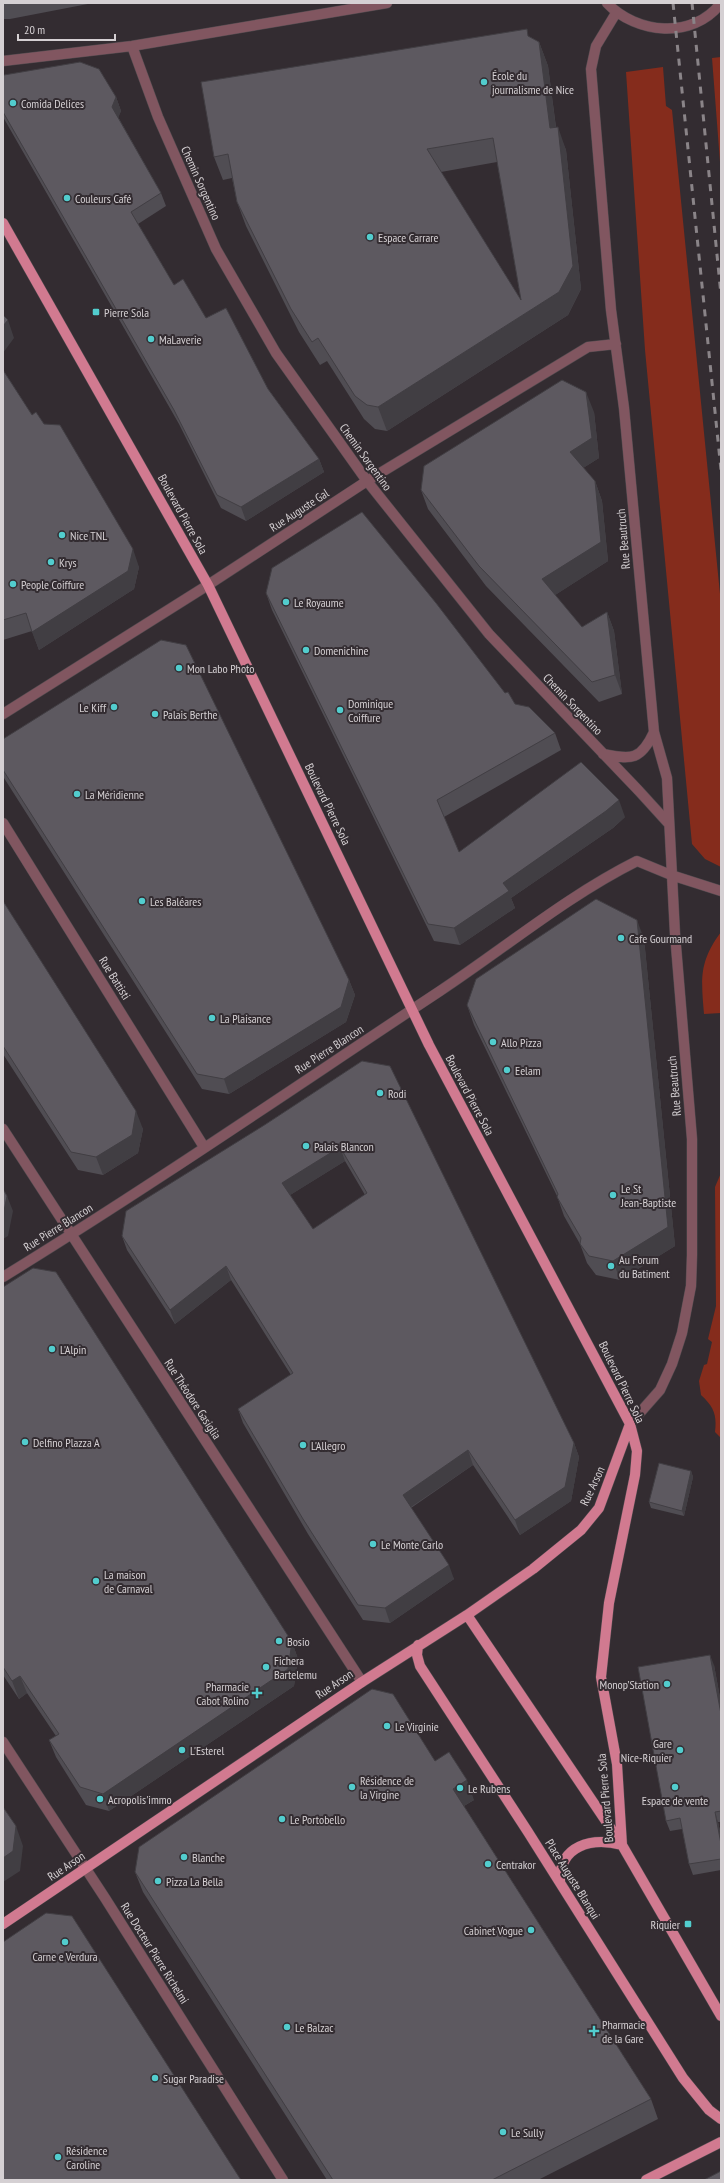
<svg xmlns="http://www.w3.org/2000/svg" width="724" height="2183" font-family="'PT Sans Narrow',sans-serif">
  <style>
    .green { fill: #852c1c }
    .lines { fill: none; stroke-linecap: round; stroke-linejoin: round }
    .minor-casing { stroke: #504a4e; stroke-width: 11 }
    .major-casing { stroke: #504a4e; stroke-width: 11 }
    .minor { stroke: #815660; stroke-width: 10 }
    .major { stroke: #d17a90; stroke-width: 10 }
    .rail { stroke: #8a8488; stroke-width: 3; stroke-dasharray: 7 7; stroke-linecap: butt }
    .wall { fill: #504d53; fill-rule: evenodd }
    .shaded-wall { fill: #413e43 }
    .building { fill: #5d5960; stroke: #413e43; fill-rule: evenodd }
    .poi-dot { fill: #52cdce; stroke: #332c31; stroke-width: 1.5 }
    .labels { text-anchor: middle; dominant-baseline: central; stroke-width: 4; stroke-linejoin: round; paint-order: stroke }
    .poi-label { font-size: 12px; fill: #d5d0d3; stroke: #332c31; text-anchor: start }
    .street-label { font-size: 12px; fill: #d5d0d3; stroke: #332c31 }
  </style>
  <rect width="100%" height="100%" fill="#332c31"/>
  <!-- green -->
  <path class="green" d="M721,57V175L712,58Z
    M663,67L666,106L672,110L721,604V867L705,859L692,844L645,350L626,72Z
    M721,932V1013L704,1014C701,978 699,962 721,932Z
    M721,1173V1438L715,1432C717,1415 714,1407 701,1395L699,1381L704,1365L707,1364L712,1342L708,1339L716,1306L715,1187Z"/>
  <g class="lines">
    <!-- minor casing -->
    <g class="minor-casing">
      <path id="minor" d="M607,3C636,34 693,40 721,3
        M616,13L596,46L591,69L611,310L624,408L654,732L667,778L675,934L692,1139V1255L691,1286L682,1333L672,1364L660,1390L630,1424
        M132,46L158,117L216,249L276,353L367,481L489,634L639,791L669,824
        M3,61L132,46L387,3
        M3,714L208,585L367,481L588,347L616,344
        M603,754C632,760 641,760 654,732
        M3,823L204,1147
        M3,1129L362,1682
        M3,1277C151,1186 295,1087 440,991C505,948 567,896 637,861L671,875L721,891
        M3,1742L105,1898L283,2180"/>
    </g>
    <!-- major casing -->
    <g class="major-casing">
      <path id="major" d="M3,223L208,585L429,1045L630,1424L637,1451L635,1475L609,1603L601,1677L617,1764L622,1845
        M467,1615L622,1845L721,2016
        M418,1645L417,1655L420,1666L528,1832L683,2078L709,2110L721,2119
        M560,1882C559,1845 592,1837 622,1845
        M3,1924L362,1682L467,1615L533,1569L581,1530L599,1508L630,1424
        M646,2180L721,2142"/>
    </g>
    <!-- minor -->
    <use href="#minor" class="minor"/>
    <!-- major -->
    <use href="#major" class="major"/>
    <!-- rail -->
    <path class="rail" d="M673,3L721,470
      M692,3L721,295"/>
  </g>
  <!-- wall -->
  <path class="wall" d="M3,3H93L10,19H3Z
    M530,37L539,42L548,66L556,127L566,150L581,289L568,315L387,431L375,429L364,419L327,361L320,365L299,332L246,226L237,202L232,178L223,180L214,157ZM497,162L521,300L441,172Z
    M3,76L116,97L121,111L118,117L161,193L166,206L138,224L174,285L206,318L268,389L319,459L324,472L246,521L221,508L179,424L3,117Z
    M3,370L32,415L139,567L134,589L39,650L32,631L3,640Z
    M594,412L599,458L583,468L595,481L602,501L608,561L555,595L582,627L607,612L614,631L622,694L599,702L486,586L428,509L421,490Z
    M266,593L505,693L515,704L555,733L561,750L444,817L459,852L625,817L613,828L511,898L515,908L460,945L434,941L272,610Z
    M3,739L349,980L355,995L346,1022L229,1094L202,1089L4,778L3,775Z
    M3,901L143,1129L138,1153L103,1175L78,1170L3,1054Z
    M644,939L675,1246L620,1280L596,1275L587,1263L580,1244L564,1216L557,1196L474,1025L467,1005Z
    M362,1061L574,1443L579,1457L571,1501L520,1535L473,1465L411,1508L454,1579L390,1623L363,1620L308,1534L243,1423L238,1409L291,1375L231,1280L175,1324L127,1250L122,1236L266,1124ZM345,1161L365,1195L313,1229L290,1195Z
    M3,1287L292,1642L298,1659L294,1686L109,1811L86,1805L56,1757L49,1740L56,1736L27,1693L19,1699L3,1675Z
    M691,1471L693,1477L684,1516L651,1508L649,1502Z
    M714,1665L721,1703V1822H718L721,1836V1870L693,1875L689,1864L682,1829L670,1831L666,1821Z
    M435,1761L474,1800L464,1806L651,2099L658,2119L538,2180H327L143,1892L135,1872Z"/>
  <!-- shaded-wall -->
  <path class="shaded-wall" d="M539,42L548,66L559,152L550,128Z
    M116,97L121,111L117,121L112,107Z
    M558,127L566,150L581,289L568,315L387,431L378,407L559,292Z
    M8,320L14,338L3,353V326Z
    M586,392L594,412L599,458L577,472L570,452Z
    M319,459L324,472L246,521L241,507Z
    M595,481L602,501L608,561L549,599L542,579Z
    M133,549L139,567L134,589L39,650L32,632Z
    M607,612L614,631L622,694L615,675Z
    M619,800L625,817L613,828L511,898L515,908L460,945L454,928L503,883Z
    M637,920L644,939L675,1246L620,1280L613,1261Z
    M349,980L355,995L346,1022L229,1094L224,1079Z
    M136,1111L143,1129L138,1153L103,1175L96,1157Z
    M340,1147L345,1161L287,1197L282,1183Z
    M7,1196L13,1211L8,1236L3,1239V1216Z
    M226,1266L231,1280L175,1324L170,1310Z
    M574,1443L579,1457L571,1501L520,1535L515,1520Z
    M468,1450L473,1465L408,1509L403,1495Z
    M691,1471L693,1477L684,1516L682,1511Z
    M449,1565L454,1579L390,1623L385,1608Z
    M292,1642L298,1659L294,1686L109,1811L103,1794Z
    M710,1655L714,1665L721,1703V1714Z
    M20,1676L27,1693L19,1699L12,1681Z
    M467,1780L474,1800L460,1808L453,1789Z
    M715,1812L718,1822L721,1836V1844Z
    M16,1826L23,1846L20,1871L3,1882V1858Z"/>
  <!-- building -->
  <path class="building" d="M527,29L528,36L539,42L550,128L558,127L573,266L559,292L378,407L367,405L355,396L318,338L312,342L291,309L237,202L228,154L214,157L201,82ZM493,138L521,300L427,149Z
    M80,62L99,69L116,97L112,107L161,193L131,212L174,285L183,279L206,318L226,308L268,389L319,459L241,507L217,495L174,410L3,112V76L4,75Z
    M3,315L8,320L3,326Z
    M3,370L32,415L36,412L44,424L60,425L133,549L128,571L32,632L26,613L3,620Z
    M562,380L586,392L592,438L570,452L595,481L601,542L542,579L582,627L607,612L615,675L592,682L479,566L421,490L424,466Z
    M362,512L436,603L505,693L508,692L515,704L529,707L555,733L437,800L459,852L581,762L619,800L606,811L503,883L509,891L454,928L428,924L266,593L272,568Z
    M161,640L186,645L349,980L341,1007L224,1079L197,1074L3,770V739Z
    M596,899L637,920L668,1227L613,1261L589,1256L580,1244L581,1238L557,1197L558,1194L467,1005L476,979Z
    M3,901L136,1111L132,1135L96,1157L71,1152L3,1046Z
    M362,1061L390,1066L574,1443L565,1487L515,1520L468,1450L403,1495L449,1565L385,1608L358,1605L303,1519L238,1409L293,1373L226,1266L170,1310L122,1236L126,1211L266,1124ZM340,1147L367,1193L313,1229L282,1183Z
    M3,1189L7,1196L3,1216Z
    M33,1268L56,1272L292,1642L288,1669L103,1794L80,1787L49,1740L59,1734L20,1676L12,1681L3,1667V1287Z
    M659,1463L691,1471L682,1511L649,1502Z
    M710,1655L721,1714V1811L715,1812L721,1844V1859L689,1864L680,1818L666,1821L638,1667Z
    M372,1689L393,1694L435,1761L449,1752L467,1780L453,1789L651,2099L492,2180H333L135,1872L139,1847Z
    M3,1807L16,1826L13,1851L3,1858Z
    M46,1913L72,1916L241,2180H3V1942Z
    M721,2171V2180H704Z"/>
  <!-- markers -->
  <g class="poi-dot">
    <circle cx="484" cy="82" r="4"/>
    <circle cx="13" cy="103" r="4"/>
    <circle cx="67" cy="198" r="4"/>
    <circle cx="370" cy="237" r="4"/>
    <rect x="92" y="308" width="8" height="8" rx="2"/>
    <circle cx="151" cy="339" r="4"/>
    <circle cx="62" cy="535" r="4"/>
    <circle cx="51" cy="562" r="4"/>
    <circle cx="13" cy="584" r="4"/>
    <circle cx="286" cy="602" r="4"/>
    <circle cx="306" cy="650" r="4"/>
    <circle cx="179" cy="668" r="4"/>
    <circle cx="114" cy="707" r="4"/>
    <circle cx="340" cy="710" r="4"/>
    <circle cx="155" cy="714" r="4"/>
    <circle cx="77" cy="794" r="4"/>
    <circle cx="142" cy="901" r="4"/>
    <circle cx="621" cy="938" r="4"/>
    <circle cx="212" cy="1018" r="4"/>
    <circle cx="493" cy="1042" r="4"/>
    <circle cx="507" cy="1070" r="4"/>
    <circle cx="380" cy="1093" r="4"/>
    <circle cx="306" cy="1146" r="4"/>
    <circle cx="613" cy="1195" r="4"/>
    <circle cx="611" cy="1266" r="4"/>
    <circle cx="52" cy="1349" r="4"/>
    <circle cx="25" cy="1442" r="4"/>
    <circle cx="303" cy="1445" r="4"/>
    <circle cx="373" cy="1544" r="4"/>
    <circle cx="96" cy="1581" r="4"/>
    <circle cx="279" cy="1641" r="4"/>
    <circle cx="266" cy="1667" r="4"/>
    <circle cx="667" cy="1684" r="4"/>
    <path d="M255 1687h4v4h4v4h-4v4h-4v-4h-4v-4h4z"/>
    <circle cx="387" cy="1726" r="4"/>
    <circle cx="182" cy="1750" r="4"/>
    <circle cx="680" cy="1750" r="4"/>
    <circle cx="352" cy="1787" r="4"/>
    <circle cx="675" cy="1787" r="4"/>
    <circle cx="460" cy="1788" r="4"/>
    <circle cx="100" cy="1799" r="4"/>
    <circle cx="282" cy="1819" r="4"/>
    <circle cx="184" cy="1857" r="4"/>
    <circle cx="488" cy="1864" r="4"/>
    <circle cx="158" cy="1881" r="4"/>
    <rect x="684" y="1920" width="8" height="8" rx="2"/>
    <circle cx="531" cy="1930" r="4"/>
    <circle cx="65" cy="1942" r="4"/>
    <circle cx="287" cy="2027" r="4"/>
    <path d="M592 2025h4v4h4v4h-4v4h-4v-4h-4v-4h4z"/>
    <circle cx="155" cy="2078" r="4"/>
    <circle cx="503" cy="2132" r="4"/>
    <circle cx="58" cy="2157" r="4"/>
  </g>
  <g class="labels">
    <!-- poi labels -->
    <g class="poi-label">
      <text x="492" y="75">École du<tspan x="492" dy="14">journalisme de Nice</tspan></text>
      <text x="21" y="103">Comida Delices</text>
      <text x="75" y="198">Couleurs Café</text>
      <text x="378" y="237">Espace Carrare</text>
      <text x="104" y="312">Pierre Sola</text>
      <text x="159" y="339">MaLaverie</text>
      <text x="70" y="535">Nice TNL</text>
      <text x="59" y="562">Krys</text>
      <text x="21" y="584">People Coiffure</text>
      <text x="294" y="602">Le Royaume</text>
      <text x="314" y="650">Domenichine</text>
      <text x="187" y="668">Mon Labo Photo</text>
      <text x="348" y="703">Dominique<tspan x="348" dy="14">Coiffure</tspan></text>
      <text x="106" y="707" text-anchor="end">Le Kiff</text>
      <text x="163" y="714">Palais Berthe</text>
      <text x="85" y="794">La Méridienne</text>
      <text x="150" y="901">Les Baléares</text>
      <text x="629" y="938">Cafe Gourmand</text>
      <text x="220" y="1018">La Plaisance</text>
      <text x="501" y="1042">Allo Pizza</text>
      <text x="515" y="1070">Eelam</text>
      <text x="388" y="1093">Rodi</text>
      <text x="314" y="1146">Palais Blancon</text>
      <text x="621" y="1188">Le St<tspan x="621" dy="14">Jean-Baptiste</tspan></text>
      <text x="619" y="1259">Au Forum<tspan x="619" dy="14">du Batiment</tspan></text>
      <text x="60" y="1349">L'Alpin</text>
      <text x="33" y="1442">Delfino Plazza A</text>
      <text x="311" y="1445">L'Allegro</text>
      <text x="381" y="1544">Le Monte Carlo</text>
      <text x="104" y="1574">La maison<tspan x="104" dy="14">de Carnaval</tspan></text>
      <text x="287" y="1641">Bosio</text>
      <text x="274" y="1660">Fichera<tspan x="274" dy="14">Bartelemu</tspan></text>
      <text x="659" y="1684" text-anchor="end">Monop’Station</text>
      <text x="249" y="1686" text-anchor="end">Pharmacie<tspan x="249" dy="14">Cabot Rolino</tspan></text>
      <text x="395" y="1726">Le Virginie</text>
      <text x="672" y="1743" text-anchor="end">Gare<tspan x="672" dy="14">Nice-Riquier</tspan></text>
      <text x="190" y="1750">L'Esterel</text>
      <text x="360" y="1780">Résidence de<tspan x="360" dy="14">la Virgine</tspan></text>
      <text x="468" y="1788">Le Rubens</text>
      <text x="108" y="1799">Acropolis'immo</text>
      <text x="675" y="1800" text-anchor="middle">Espace de vente</text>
      <text x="290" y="1819">Le Portobello</text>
      <text x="192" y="1857">Blanche</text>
      <text x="496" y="1864">Centrakor</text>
      <text x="166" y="1881">Pizza La Bella</text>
      <text x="680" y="1924" text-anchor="end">Riquier</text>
      <text x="523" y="1930" text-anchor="end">Cabinet Vogue</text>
      <text x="65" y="1956" text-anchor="middle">Carne e Verdura</text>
      <text x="602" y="2024">Pharmacie<tspan x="602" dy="14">de la Gare</tspan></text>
      <text x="295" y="2027">Le Balzac</text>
      <text x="163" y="2078">Sugar Paradise</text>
      <text x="511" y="2132">Le Sully</text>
      <text x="66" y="2150">Résidence<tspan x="66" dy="14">Caroline</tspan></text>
    </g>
    <!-- street labels -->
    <g class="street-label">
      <text transform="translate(201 183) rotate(66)">Chemin Sorgentino</text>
      <text transform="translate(366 457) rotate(54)">Chemin Sorgentino</text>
      <text transform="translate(299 510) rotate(-33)">Rue Auguste Gal</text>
      <text transform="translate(183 514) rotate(61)">Boulevard Pierre Sola</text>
      <text transform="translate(623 539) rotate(-95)">Rue Beautruch</text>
      <text transform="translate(573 704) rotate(46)">Chemin Sorgentino</text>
      <text transform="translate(328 804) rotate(64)">Boulevard Pierre Sola</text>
      <text transform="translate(115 978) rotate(58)">Rue Battisti</text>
      <text transform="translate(329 1049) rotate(-33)">Rue Pierre Blancon</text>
      <text transform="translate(674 1086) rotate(-95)">Rue Beautruch</text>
      <text transform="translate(470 1095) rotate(62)">Boulevard Pierre Sola</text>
      <text transform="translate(58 1227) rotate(-32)">Rue Pierre Blancon</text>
      <text transform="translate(622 1382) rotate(64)">Boulevard Pierre Sola</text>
      <text transform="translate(193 1399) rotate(57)">Rue Théodore Gasiglia</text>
      <text transform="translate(592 1486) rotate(-65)">Rue Arson</text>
      <text transform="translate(334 1684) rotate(-34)">Rue Arson</text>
      <text transform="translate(605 1798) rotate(-95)">Boulevard Pierre Sola</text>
      <text transform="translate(66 1866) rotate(-34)">Rue Arson</text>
      <text transform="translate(573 1879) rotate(58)">Place Auguste Blanqui</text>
      <text transform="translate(155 1953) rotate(58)">Rue Docteur Pierre Richelmi</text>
    </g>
  </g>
  <!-- border -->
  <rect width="724" height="2183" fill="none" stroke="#d5d0d3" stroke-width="8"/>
  <!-- scale -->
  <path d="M18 34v6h97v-6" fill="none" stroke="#d5d0d3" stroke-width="2"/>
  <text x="24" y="34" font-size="12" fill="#d5d0d3" stroke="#332c31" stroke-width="3" paint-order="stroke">20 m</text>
</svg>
